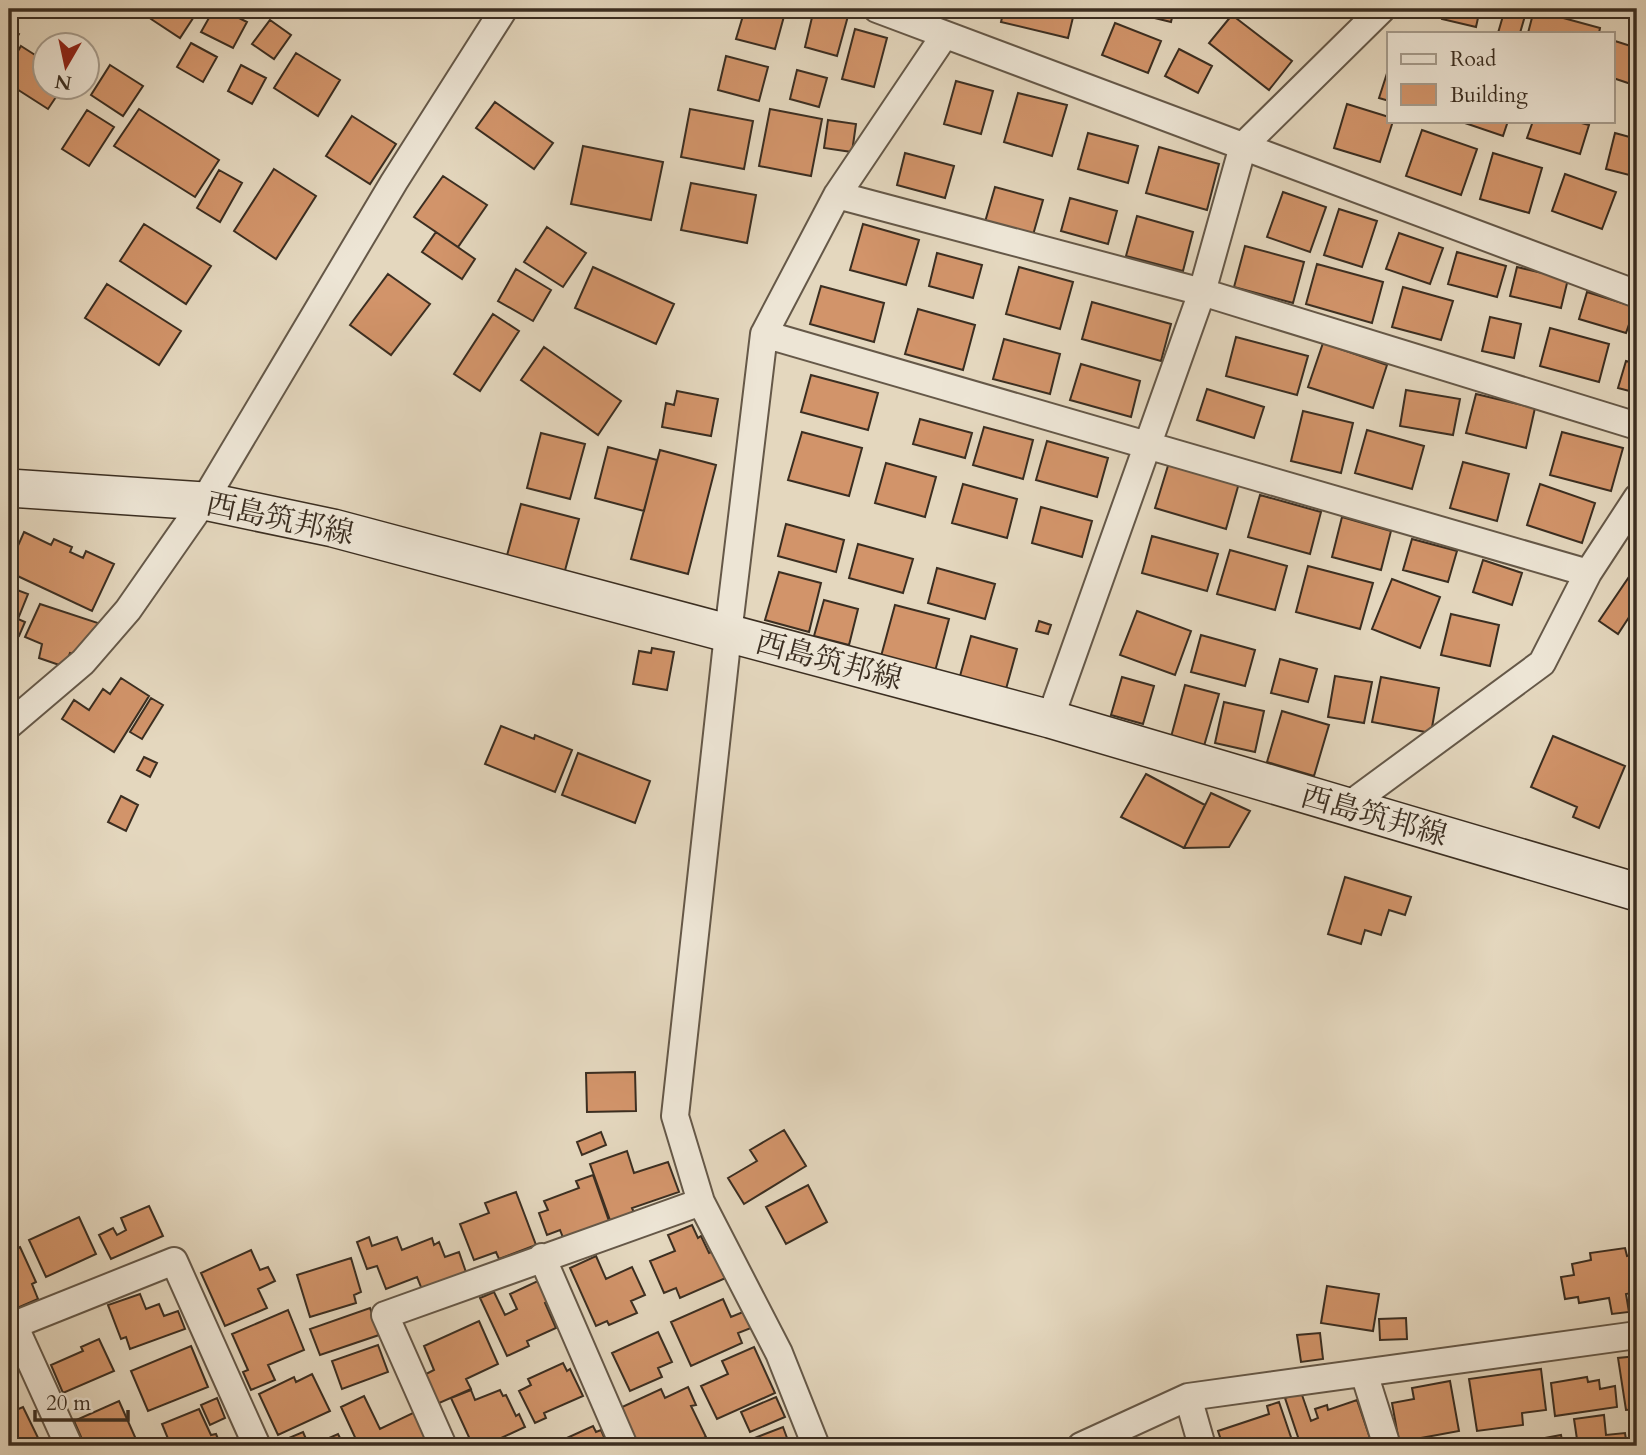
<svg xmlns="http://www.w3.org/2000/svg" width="1646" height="1455" font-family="Cardo,'Noto Serif JP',serif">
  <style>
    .building { fill: #d2946a; stroke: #3b2e21; stroke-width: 2 }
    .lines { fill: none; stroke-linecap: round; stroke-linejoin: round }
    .street-casing { stroke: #655848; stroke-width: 30 }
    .secondary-casing { stroke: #3b2e21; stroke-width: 40 }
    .street { stroke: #ede5d5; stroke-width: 26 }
    .secondary { stroke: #ede5d5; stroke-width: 37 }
    .labels { text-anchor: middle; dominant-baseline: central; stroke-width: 6; stroke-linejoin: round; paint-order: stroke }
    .street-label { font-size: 30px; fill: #3b2e21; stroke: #ede5d5 }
  </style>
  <rect width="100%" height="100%" fill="#e4d7be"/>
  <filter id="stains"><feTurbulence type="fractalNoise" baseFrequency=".00286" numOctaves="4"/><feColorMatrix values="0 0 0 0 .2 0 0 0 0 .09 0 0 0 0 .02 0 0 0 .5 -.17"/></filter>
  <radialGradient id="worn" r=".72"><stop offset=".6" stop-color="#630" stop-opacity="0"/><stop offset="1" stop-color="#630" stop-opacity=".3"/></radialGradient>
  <!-- building -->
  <path class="building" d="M157,9H199L180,38L151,19Z
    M214,9H221L247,22L233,48L201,32Z
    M745,9H786L775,49L736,39Z
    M814,9L848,16L837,56L805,47Z
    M1004,9H1075L1068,38L1001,22Z
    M1127,9H1174L1171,22L1126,11Z
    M1444,9H1480L1476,27L1442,19Z
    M1505,9H1527L1520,33H1498Z
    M1534,10L1600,28L1599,33H1528Z
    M1232,15L1292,61L1269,90L1209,43Z
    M270,20L291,35L274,59L252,44Z
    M1115,23L1161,41L1148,73L1102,55Z
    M9,27L19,34L9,50Z
    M855,29L887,38L874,87L842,79Z
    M1615,41L1637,48V86L1613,78V49Z
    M191,43L217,57L203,82L177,67Z
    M21,46L46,62V88H62L48,109L9,84V66Z
    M1179,49L1212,66L1198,93L1165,76Z
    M296,53L340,80L318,116L274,88Z
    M726,56L768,67L759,101L718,90Z
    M110,65L143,86L123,116L91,95Z
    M241,65L266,78L252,104L228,91Z
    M1389,67V101L1379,98Z
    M797,70L827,78L819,107L790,99Z
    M956,81L993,91L981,134L944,124Z
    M1018,93L1067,105L1052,156L1004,142Z
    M495,102L553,143L534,169L476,128Z
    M1347,104L1389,117V121H1393L1380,162L1334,148Z
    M139,109L219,160L195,197L114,146Z
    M690,109L753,121L744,169L681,157Z
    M770,109L822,119L811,176L759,166Z
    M87,110L114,127L89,166L62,149Z
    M352,116L396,144L370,184L326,156Z
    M828,120L856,124L852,152L824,148Z
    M1459,121H1508L1503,136Z
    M1533,121H1574L1589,125L1580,154L1527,138Z
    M1422,130L1477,149L1461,195L1406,176Z
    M1088,133L1138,146L1128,183L1078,169Z
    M1615,133L1637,139V177L1606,169Z
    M583,146L663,162L651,220L571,204Z
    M1159,147L1219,164L1207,210L1146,193Z
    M905,153L954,166L945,198L897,185Z
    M1493,153L1542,168L1529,213L1480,199Z
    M274,169L316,196L276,259L234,231Z
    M219,170L242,183L220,222L197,208Z
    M1565,174L1616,192L1602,229L1552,211Z
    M443,176L487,205L458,247L414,217Z
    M691,183L756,195L747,243L681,230Z
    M995,187L1043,200L1033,235L985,222Z
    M1283,192L1326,207L1310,252L1267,237Z
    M1070,198L1117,211L1108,244L1061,231Z
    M1339,209L1377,221L1362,267L1324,255Z
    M1637,213V237L1630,234Z
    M1137,216L1193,232L1183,271L1126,256Z
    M144,224L211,266L186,304L120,261Z
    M863,224L919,240L906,285L850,270Z
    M547,227L586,253L563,287L524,262Z
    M436,232L475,259L462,279L422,252Z
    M1399,233L1443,248L1430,284L1386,269Z
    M1245,246L1304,262L1293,303L1234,287Z
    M1457,252L1506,266L1497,297L1448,284Z
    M937,253L982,265L973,298L929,286Z
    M1317,264L1383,282L1372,323L1306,304Z
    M593,267L674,304L656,344L575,308Z
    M1019,267L1073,282L1060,329L1006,314Z
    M1517,267L1568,279L1561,308L1510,296Z
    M516,269L551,290L533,321L498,301Z
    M388,274L430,304L391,355L350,325Z
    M107,284L181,331L159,365L85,318Z
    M821,286L884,303L874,342L810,324Z
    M1403,287L1453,301L1441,340L1392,327Z
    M1587,292L1635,307L1626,333L1579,319Z
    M1092,302L1171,324L1161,361L1082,339Z
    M918,309L975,325L963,370L905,354Z
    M493,314L519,331L480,391L454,374Z
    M1490,317L1521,324L1514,358L1482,351Z
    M1550,328L1609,344L1599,382L1540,366Z
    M1236,337L1308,356L1297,395L1226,376Z
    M1004,339L1060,354L1050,394L993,379Z
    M1323,343L1387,365L1373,408L1308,387Z
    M544,347L621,401L598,435L521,380Z
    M1626,361L1637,364V393L1618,388Z
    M1081,364L1140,381L1131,417L1070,400Z
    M811,375L878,393L868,430L801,412Z
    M1207,389L1264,407L1254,438L1197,420Z
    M1406,390L1460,399L1453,435L1400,426Z
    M677,391L718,399L711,436L662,427L666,403L674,405Z
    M1476,394L1535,408L1526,448L1466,433Z
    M1303,411L1353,423L1341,473L1291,461Z
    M920,419L972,433L965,458L913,444Z
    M984,427L1033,440L1023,479L973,465Z
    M1367,430L1424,446L1412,489L1355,473Z
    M802,432L862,448L849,496L788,480Z
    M1562,432L1623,448L1611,491L1550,475Z
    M541,433L585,444L570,499L527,488Z
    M1047,441L1108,458L1097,497L1036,480Z
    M608,447L657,460L644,511L595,498Z
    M660,450L716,465L688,574L631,559Z
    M1171,456L1241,476L1226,529L1155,508Z
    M1463,462L1509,474L1497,521L1450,508Z
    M886,463L936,477L925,517L875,503Z
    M963,484L1017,499L1007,538L952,523Z
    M1540,484L1595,503L1582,543L1527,525Z
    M1260,495L1321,512L1310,554L1248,537Z
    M521,504L579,519L564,574L506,559Z
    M1041,507L1092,521L1082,557L1032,543Z
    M1342,517L1391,531L1381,570L1332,557Z
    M786,524L844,540L836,572L778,556Z
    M24,532L51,545L54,539L72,547L70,552L83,558L86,551L114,564L92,611L9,572V566Z
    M1152,536L1218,554L1207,591L1142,573Z
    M1412,539L1457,551L1448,582L1403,570Z
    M858,544L913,559L903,593L849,578Z
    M1230,550L1287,566L1275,610L1217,594Z
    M1483,560L1522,573L1512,605L1473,592Z
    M1308,566L1373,583L1360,629L1296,612Z
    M937,568L995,584L985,619L928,603Z
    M1633,571L1637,574V605L1618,634L1599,621Z
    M779,572L821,583L809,632L765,620Z
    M1392,579L1440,597L1420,648L1372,629Z
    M9,587L28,594L18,619L25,622L19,636L9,632Z
    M824,600L858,609L849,645L814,636Z
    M40,604L98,623L91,641L77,655L70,653L65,667L39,658L42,644L25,637Z
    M895,605L949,619L934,675L880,660Z
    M1137,611L1191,631L1175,675L1120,655Z
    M1451,614L1499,625L1490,666L1441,655Z
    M1039,621L1051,625L1048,634L1036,631Z
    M1201,635L1255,650L1245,686L1191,672Z
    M971,636L1017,649L1006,689L960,676Z
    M652,648L674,652L667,690L633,684L639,651L651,653Z
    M1280,659L1317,669L1308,702L1271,693Z
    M1335,676L1372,682L1364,723L1328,717Z
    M1122,677L1154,686L1143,724L1111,715Z
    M1381,677L1439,688L1431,733L1372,722Z
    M121,678L149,696L114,752L62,719L74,700L89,710L103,689L110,694Z
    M1185,685L1219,694L1204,746L1171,737Z
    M151,698L163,705L142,739L130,732Z
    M1224,702L1264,711L1255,752L1215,743Z
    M1282,711L1329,725L1314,776L1267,762Z
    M501,726L534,739L535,735L572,750L555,792L485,764Z
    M1553,736L1625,766L1599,828L1573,817L1577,807L1531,787Z
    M578,753L650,781L635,823L562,795Z
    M144,757L157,763L150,777L137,770Z
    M1146,774L1205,805L1184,848L1121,817Z
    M1211,793L1250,811L1229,847L1184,848Z
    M121,796L138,805L126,831L108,822Z
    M1345,877L1411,897L1405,915L1389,910L1381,935L1365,930L1361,944L1328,934Z
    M635,1072L636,1111L587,1112L586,1073Z
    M784,1130L806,1166L744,1204L728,1178L757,1161L750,1150Z
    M601,1132L606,1145L582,1155L577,1142Z
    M627,1151L634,1173L668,1162L679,1192L632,1208L635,1215L611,1223L590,1164Z
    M593,1175L610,1224L564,1240L560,1230L547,1235L539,1213L548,1210L544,1201L579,1188L576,1181Z
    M808,1185L827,1222L786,1244L766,1207Z
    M516,1192L536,1245L499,1259L496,1252L474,1260L460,1224L489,1213L485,1203Z
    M149,1206L163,1236L111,1259L99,1235L113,1228L117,1235L126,1230L121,1218Z
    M79,1217L96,1254L46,1277L29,1240Z
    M692,1225L698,1238L701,1236L709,1253L716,1250L728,1277L680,1298L676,1288L664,1293L650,1261L675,1251L668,1235Z
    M369,1237L372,1246L397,1237L402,1250L432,1238L434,1245L439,1242L445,1257L459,1252L467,1275L423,1292L417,1277L386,1289L377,1266L367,1269L357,1242Z
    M1637,1242V1254L1633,1255L1631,1244Z
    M20,1247L36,1282L32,1284L38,1299L15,1309L9,1296V1252Z
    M1625,1248L1627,1256L1630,1255L1632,1269L1637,1268V1292L1626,1294L1629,1312L1612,1314L1609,1298L1579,1303L1578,1297L1565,1299L1561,1277L1574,1275L1572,1264L1591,1260L1590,1253Z
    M251,1250L260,1270L268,1267L275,1281L258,1289L267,1308L225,1326L201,1273Z
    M596,1256L606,1279L632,1267L645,1295L631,1301L637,1313L609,1325L607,1321L596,1326L570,1268Z
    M351,1258L361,1292L354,1295L356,1303L310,1317L297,1275Z
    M540,1280L549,1301L545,1303L556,1328L527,1341L529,1346L507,1356L480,1298L494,1292L505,1315L517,1309L510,1294Z
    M1327,1286L1379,1294L1373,1331L1321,1323Z
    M140,1294L146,1309L159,1304L164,1316L178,1311L185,1329L130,1349L126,1337L121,1339L108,1305Z
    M723,1299L731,1317L743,1312L751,1328L738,1333L742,1343L691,1366L671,1322Z
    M370,1308L379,1335L320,1355L310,1329Z
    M288,1310L304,1350L268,1365L275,1380L251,1390L243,1372L248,1370L232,1334Z
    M1406,1318L1407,1339L1380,1340L1379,1319Z
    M479,1321L498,1364L466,1379L471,1389L437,1404L424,1375L434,1370L424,1346Z
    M658,1332L672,1362L658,1368L662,1377L630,1391L612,1353Z
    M1320,1333L1323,1359L1301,1362L1297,1335Z
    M99,1339L114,1371L63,1393L51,1365L83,1351L81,1347Z
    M378,1345L388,1372L342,1389L332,1361Z
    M191,1346L208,1387L148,1411L131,1371Z
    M754,1347L775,1393L717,1419L701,1386L728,1374L722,1361Z
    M1637,1356V1409L1626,1410L1618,1358Z
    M563,1363L567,1371L570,1369L583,1396L544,1413L546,1418L535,1423L519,1391L531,1385L528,1379Z
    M1541,1369L1546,1410L1522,1413L1523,1425L1477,1431L1469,1379Z
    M312,1374L330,1411L278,1435L259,1394L294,1377L296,1382Z
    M1587,1377L1588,1382L1599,1380L1600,1389L1615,1386L1617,1407L1555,1416L1551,1383Z
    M1450,1381L1459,1431L1399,1442L1392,1403L1414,1399L1412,1388Z
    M688,1387L696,1405L691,1406L706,1437L686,1446H638L620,1408L661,1389L665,1398Z
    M471,1390L475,1400L500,1390L503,1396L506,1395L516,1416L519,1414L525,1427L484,1446L482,1442L473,1446L451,1398Z
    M1301,1392L1311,1421L1318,1418L1315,1409L1327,1405L1328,1410L1357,1400L1370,1438L1345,1446H1301L1285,1398Z
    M364,1396L380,1429L417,1411L433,1443L427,1446H359L341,1407Z
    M776,1397L785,1417L750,1432L741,1412Z
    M217,1398L225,1418L210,1425L201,1405Z
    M119,1401L139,1446H85L74,1421Z
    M1279,1402L1294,1446H1223L1218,1431L1269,1414L1267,1406Z
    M23,1407L42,1446H9V1413Z
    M199,1409L211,1435L216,1434L221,1446H171L162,1424Z
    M1604,1415L1606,1435L1625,1433L1627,1446H1578L1574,1419Z
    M593,1426L596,1432L601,1430L608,1446H558L556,1443Z
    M783,1427L790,1446H734Z
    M1632,1431H1637V1446H1634Z
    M303,1432L309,1446H273L272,1445Z
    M338,1434L344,1446H311Z
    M1561,1435L1563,1446H1524L1535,1444L1534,1440Z
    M1129,1441L1131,1446H1110Z"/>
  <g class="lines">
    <!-- street casing -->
    <g class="street-casing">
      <path id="street" d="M877,9L1637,294
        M837,195L1202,292L1637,426
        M764,334L1588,573
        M1050,719L1202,292L1243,146L1382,9
        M9,725L83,662L128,610L204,501L394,182L504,9
        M1345,808L1542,663L1588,573L1637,498
        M542,1257L624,1446
        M1364,1373L1387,1446
        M1188,1397L1202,1446
        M69,1446L14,1325L174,1261L257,1446
        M443,1446L385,1315L701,1202
        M816,1446L779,1353L701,1202L675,1116L728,634L764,334L837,195L944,36
        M1081,1446L1188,1397L1637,1335"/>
    </g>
    <!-- secondary casing -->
    <g class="secondary-casing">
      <path id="secondary" d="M9,488L204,501L333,528L1050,719L1637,892"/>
    </g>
    <!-- street -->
    <use href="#street" class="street"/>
    <!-- secondary -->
    <use href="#secondary" class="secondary"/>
  </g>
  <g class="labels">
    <!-- street labels -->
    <g class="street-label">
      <text transform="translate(280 519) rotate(12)">西島筑邦線</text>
      <text transform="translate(829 661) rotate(15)">西島筑邦線</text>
      <text transform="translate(1374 816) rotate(16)">西島筑邦線</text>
    </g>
  </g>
  <!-- margin -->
  <rect width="1646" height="1455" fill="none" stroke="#e4d7be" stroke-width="35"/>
  <rect x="10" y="10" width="1625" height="1434" fill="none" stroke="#3b2e21" stroke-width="3.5"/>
  <rect x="18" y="18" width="1611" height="1420" fill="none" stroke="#3b2e21" stroke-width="2"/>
  <!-- legend -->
  <rect x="1387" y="32" width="228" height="91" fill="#ede5d5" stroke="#a69c8d" stroke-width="2"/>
  <rect x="1401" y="54" width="35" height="10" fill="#ede5d5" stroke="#a69c8d" stroke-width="2"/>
  <text x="1450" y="66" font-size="21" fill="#3b2e21">Road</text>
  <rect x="1401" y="84" width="35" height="21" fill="#d2946a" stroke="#a69c8d" stroke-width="2"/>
  <text x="1450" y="102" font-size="21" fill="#3b2e21">Building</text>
  <!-- north arrow -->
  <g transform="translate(66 66) rotate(189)"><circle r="33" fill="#ede5d5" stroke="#a69c8d" stroke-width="2"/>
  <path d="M0-5L12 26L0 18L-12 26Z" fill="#8f2418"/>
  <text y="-10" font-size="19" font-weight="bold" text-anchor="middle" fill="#3b2e21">N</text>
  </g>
  <!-- scale -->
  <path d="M35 1410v10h93v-10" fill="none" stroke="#3b2e21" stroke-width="3.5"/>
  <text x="46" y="1410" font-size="21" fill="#3b2e21" stroke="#ede5d5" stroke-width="5" paint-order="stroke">20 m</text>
  <rect width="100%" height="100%" filter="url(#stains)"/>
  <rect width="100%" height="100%" fill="url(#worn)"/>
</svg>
